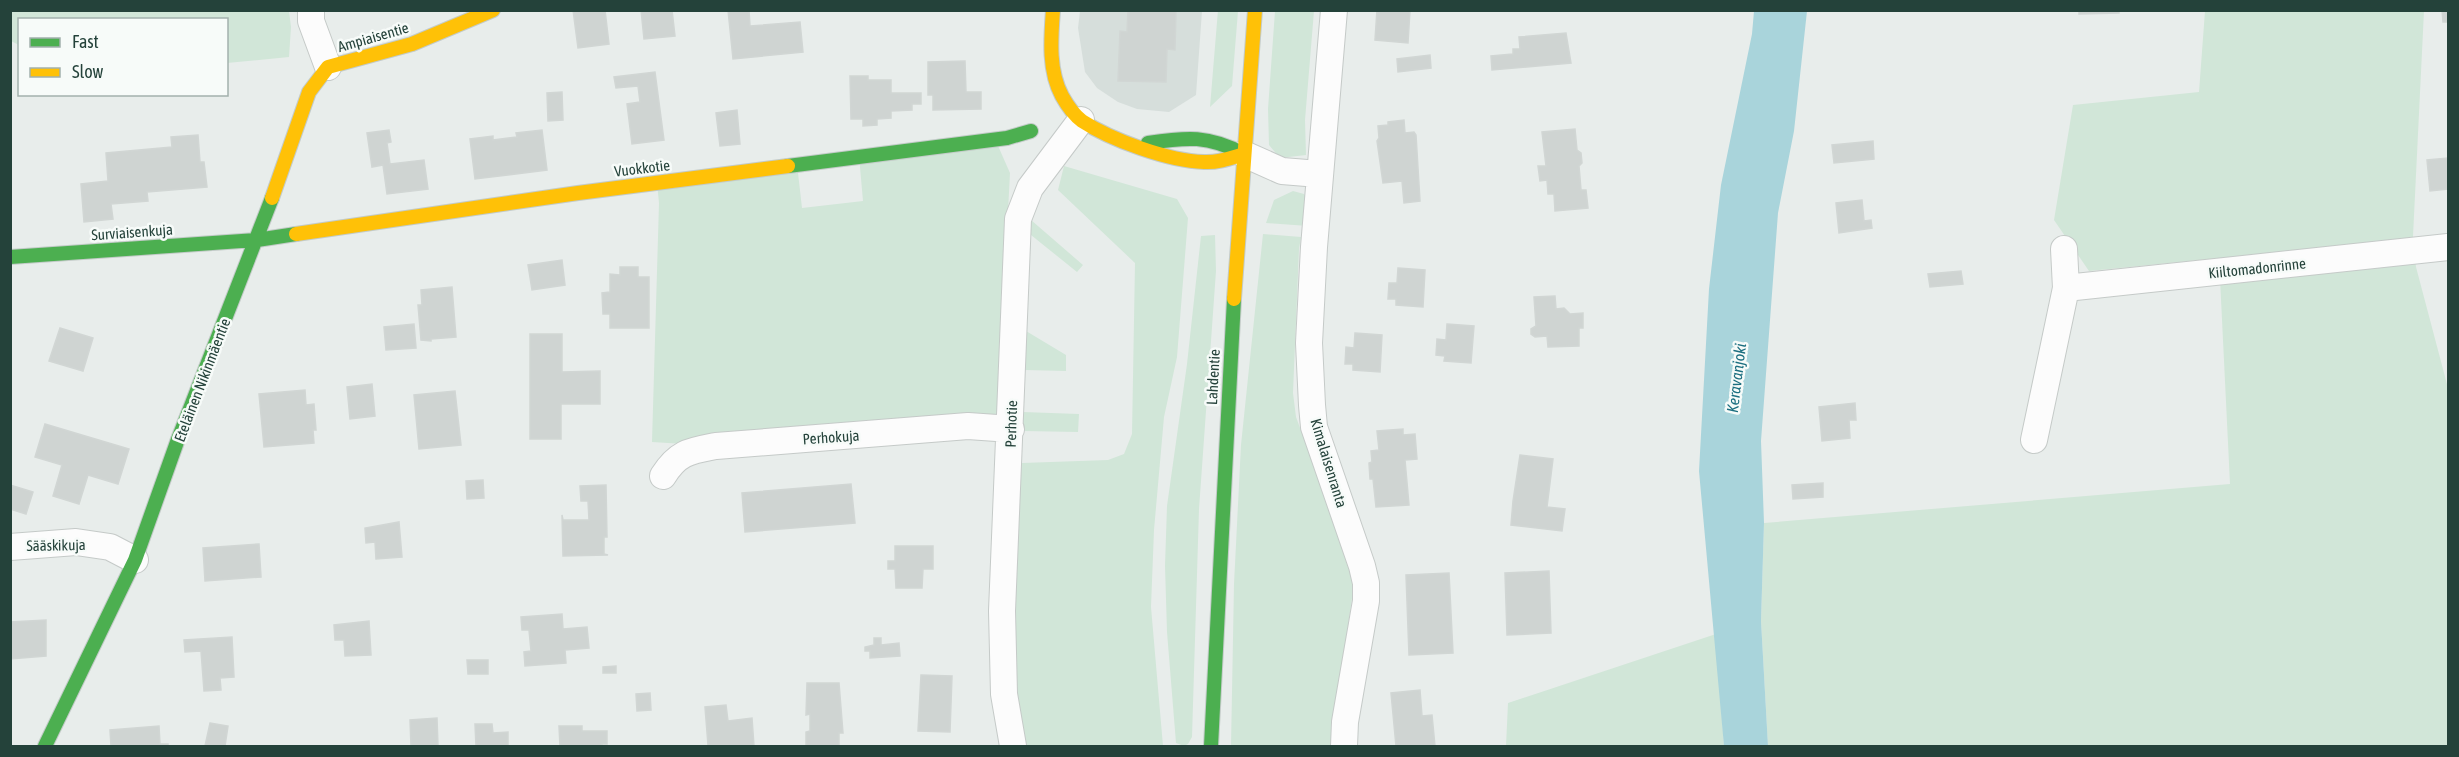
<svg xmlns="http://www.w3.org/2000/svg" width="2459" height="757" font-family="'Asap Condensed',sans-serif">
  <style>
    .built { fill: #d6dedb }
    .green { fill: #d1e6d8 }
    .water { fill: #a9d4db }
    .building { fill: #cfd4d2; stroke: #d1d6d4; stroke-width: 1.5 }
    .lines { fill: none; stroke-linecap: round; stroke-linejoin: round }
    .street-casing { stroke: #c5cac8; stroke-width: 28 }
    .fast-casing { stroke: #c3cbc8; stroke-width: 16 }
    .slow-casing { stroke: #c3cbc8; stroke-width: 16 }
    .street { stroke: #fcfcfc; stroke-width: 26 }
    .fast { stroke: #4caf50; stroke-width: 14 }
    .slow { stroke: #ffc107; stroke-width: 14 }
    .labels { text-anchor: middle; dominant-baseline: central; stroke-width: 5; stroke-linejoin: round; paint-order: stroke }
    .street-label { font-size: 15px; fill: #24423a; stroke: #f7fbf9 }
    .water-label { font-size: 16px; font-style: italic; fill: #1c6f80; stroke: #f7fbf9 }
  </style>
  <rect width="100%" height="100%" fill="#e8edeb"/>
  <!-- built -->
  <path class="built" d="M1080,11H1202L1196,95L1169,112L1137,109L1118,102L1097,88L1085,72L1078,28Z"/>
  <!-- green -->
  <path class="green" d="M11,10L289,11L291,27L289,57L227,63L226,20H20L19,45L11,41Z
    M1218,10L1238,11L1232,86L1210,107Z
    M1275,11H1314L1305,120L1306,155L1280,158L1269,145L1268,109Z
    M2205,11H2424L2413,236L2416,267L2448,388V746H1768L1761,621L1764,523L2230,484L2219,258L2089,271L2054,220L2073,105L2199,92Z
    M995,139L1010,173L997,423L716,446L652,442L659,203L657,183L797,164L802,208L863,201L859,156Z
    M1064,166L1177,199L1188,218L1177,357L1164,417L1154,530L1151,607L1163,746H1023L1011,686L1015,530L1022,463L1108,460L1124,454L1132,434L1135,263L1058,190Z
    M1293,191L1304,194L1311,202L1308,226L1266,223L1274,200Z
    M1025,219L1031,220L1083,265L1077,272L1031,235L1026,331L1066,355V371L1025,370L1023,412L1079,414L1078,432L1023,431L1017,372Z
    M1263,234L1301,237L1299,249L1293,393L1296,417L1318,476L1354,585L1334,720L1333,746H1231L1234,584L1241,445Z
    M1215,235L1216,271L1199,509L1192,737L1188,744L1184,746L1176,743L1167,632L1165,566L1167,506L1187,364L1201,236Z
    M1716,634L1724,746H1506L1508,703Z"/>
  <!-- water -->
  <path class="water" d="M1754,11H1807L1794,131L1778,213L1761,441L1764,523L1761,621L1768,746H1724L1699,471L1709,289L1721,185L1752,34Z"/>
  <!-- building -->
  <path class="building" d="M573,10H605L609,44L578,48Z
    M641,10H672L675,36L644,39Z
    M728,10H749L750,26L800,22L803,52L733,59Z
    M1128,10H1189L1176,11L1175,50L1167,49L1166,82L1118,81L1120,31L1127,32Z
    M1377,10H1410L1408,43L1375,40Z
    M2079,10H2119V13L2079,14Z
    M2442,10H2448V22H2443Z
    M1566,33L1571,63L1492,70L1491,56L1513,54V49H1520L1519,37Z
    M1430,55L1431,68L1398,72L1397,59Z
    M965,61L966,92H981V109L933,110V95H928V62Z
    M655,72L664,140L632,144L627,104L640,102L638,86L616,88L614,77Z
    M850,76H868V80H891V93H921V104H912V110L891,111V118L877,119V125L863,126V119H851Z
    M562,92L563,120L548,121L547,93Z
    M737,110L740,144L720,146L716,113Z
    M1404,120L1405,133L1414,132L1416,135L1420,201L1404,203L1402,181L1383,183L1377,141L1379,138L1378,126L1388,125V122Z
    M1575,129L1577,150L1581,153L1582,163L1579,166L1581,190H1586L1588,208L1555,211L1554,194H1548L1547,180L1540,181L1538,166H1546L1542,132Z
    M389,130L391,142L387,143L390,164L424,160L428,189L387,194L383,165L372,167L367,133Z
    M542,130L547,170L475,179L470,139L493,136V140L517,137L516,133Z
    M198,135L200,162H204L207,187L147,192L148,201L111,204L113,219L84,222L81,184L108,181L106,153L172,147L171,137Z
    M1873,141L1874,159L1834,163L1832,145Z
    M2448,158V189L2430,191L2427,160Z
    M1862,200L1864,221L1871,220L1872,228L1839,233L1836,203Z
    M562,260L565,285L532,290L528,265Z
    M620,267H638V277H649V328H610V314H603L602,293L610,292V274L620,275Z
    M1398,268L1425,270L1423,307L1396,305V299H1388L1389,283H1397Z
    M1961,271L1963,284L1930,287L1928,274Z
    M452,287L456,337L431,339V341L421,340L418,305H422L421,290Z
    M1555,296L1556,309L1564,308L1570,314L1583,313V328H1579V346L1548,347L1547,336L1535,337L1531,334V329L1536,326L1534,297Z
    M414,324L416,348L386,350L384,327Z
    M1447,324L1474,326L1471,363L1444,361L1445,356L1436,355L1437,339L1446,340Z
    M60,328L93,338L83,371L49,361Z
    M1355,333L1382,335L1380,372L1353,370V364H1345L1346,347L1354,348Z
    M530,334H562V372L600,371V404H561V439H530Z
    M372,384L375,416L350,419L347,387Z
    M305,390L306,405L314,404L316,430H313L314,443L264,447L259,394Z
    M455,391L461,445L419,449L414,395Z
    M1855,403L1856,420H1849L1850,438L1822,441L1819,407Z
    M45,424L129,449L118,484L88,475L79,504L53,496L62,465L35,457Z
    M1403,429V435L1415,434L1417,459L1405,460L1409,505L1376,507L1373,479H1370L1369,463L1372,462L1371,451L1379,450L1377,431Z
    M1520,455L1553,459L1547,507L1565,509L1562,531L1511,525L1513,501Z
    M483,480L484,498L467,499L466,481Z
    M1823,483V497L1793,499L1792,485Z
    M851,484L855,523L745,532L742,493Z
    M10,485L33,492L26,514L10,509Z
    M606,485L607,537H604V554L608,555L563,556L562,515L563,520H589L588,501H581L580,486Z
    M399,522L402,557L376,559L375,542L366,543L365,528Z
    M259,544L261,577L205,581L203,548Z
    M895,546H933V569H923L922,588H896L895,569H888V561H895Z
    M1549,571L1551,633L1507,635L1505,573Z
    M1449,573L1453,653L1409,655L1406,575Z
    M562,614L563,629L587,627L589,648L565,650L566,663L525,666L524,652L531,651L529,630H522L521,617Z
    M46,620V656L10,659V622Z
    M369,621L371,655L345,656L344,640H335L334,625Z
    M232,637L234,677L220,678L221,690L204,691L201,651L185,652L184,640Z
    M874,638H881V645L899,643L900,656L870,658V651H865V647L874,645Z
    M467,660H488V674H468Z
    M616,666V673H603V667Z
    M921,675L952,676L950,732L918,731Z
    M807,683H839L843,733H839V746H806V732L810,731V714L806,715Z
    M1420,690L1422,716L1432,715L1435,746H1396L1391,693Z
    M650,693L651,710L637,711L636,694Z
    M726,705L728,721L752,718L754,746L708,745L705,707Z
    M437,718L438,746H411L410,720Z
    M210,723L228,726L225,746H205Z
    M475,724H492L493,733L508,732V746H476Z
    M159,726L160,744H168V746H111L110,730Z
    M559,726H582V731H607V744H602V746H560Z"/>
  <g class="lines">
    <!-- street casing -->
    <g class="street-casing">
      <path id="street" d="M311,10V21L328,67
        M1334,10L1314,247L1309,343L1312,405L1314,427L1362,566L1366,583V601L1345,722L1344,746
        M1244,154L1282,171L1319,174
        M2064,249L2066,288
        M2034,440L2066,288L2448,247
        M663,476C678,452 690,451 716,446L968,426L1011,429
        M10,547L76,542L110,547L135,560
        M1013,746L1004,694L1002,611L1018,219L1030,188L1081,120"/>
    </g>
    <!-- fast casing -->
    <g class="fast-casing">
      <path id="fast" d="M1148,143C1187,137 1208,135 1244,154
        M788,166L1007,138L1031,131
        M10,257L257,240L296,234
        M45,746L135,560L177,442L272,198
        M1211,746L1234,299"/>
    </g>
    <!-- slow casing -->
    <g class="slow-casing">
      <path id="slow" d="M1053,10C1051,38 1048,70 1062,96C1067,105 1074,115 1082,121C1111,140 1169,161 1204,162C1217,163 1231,158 1244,154
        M272,198L309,92L328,67L412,44L493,10
        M296,234L578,193L788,166
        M1234,299L1255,10"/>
    </g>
    <!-- street -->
    <use href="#street" class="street"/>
    <!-- fast -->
    <use href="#fast" class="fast"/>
    <!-- slow -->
    <use href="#slow" class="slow"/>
  </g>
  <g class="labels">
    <!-- street labels -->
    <g class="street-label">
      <text transform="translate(373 37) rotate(-16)">Ampiaisentie</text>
      <text transform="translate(642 168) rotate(-7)">Vuokkotie</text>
      <text transform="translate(132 232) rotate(-4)">Surviaisenkuja</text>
      <text transform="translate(2257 268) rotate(-6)">Kiiltomadonrinne</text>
      <text transform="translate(1213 377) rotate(-87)">Lahdentie</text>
      <text transform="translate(202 380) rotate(-69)">Eteläinen Nikinmäentie</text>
      <text transform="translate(1011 424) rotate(-88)">Perhotie</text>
      <text transform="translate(831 437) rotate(-4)">Perhokuja</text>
      <text transform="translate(1329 463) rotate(73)">Kimalaisenranta</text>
      <text transform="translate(56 545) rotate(-1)">Sääskikuja</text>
    </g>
    <!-- water labels -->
    <g class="water-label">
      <text transform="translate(1736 378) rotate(-83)">Keravanjoki</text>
    </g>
  </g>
  <!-- border -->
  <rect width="2459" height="757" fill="none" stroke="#24423a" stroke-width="24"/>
  <!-- legend -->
  <rect x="18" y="18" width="210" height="78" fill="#f7fbf9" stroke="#a3b1ad" stroke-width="1.5"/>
  <rect x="30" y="38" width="30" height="9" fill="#4caf50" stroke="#a3b1ad" stroke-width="1.5"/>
  <text x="72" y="48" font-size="18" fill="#24423a">Fast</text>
  <rect x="30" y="68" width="30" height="9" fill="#ffc107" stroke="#a3b1ad" stroke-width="1.5"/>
  <text x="72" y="78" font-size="18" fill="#24423a">Slow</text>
</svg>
